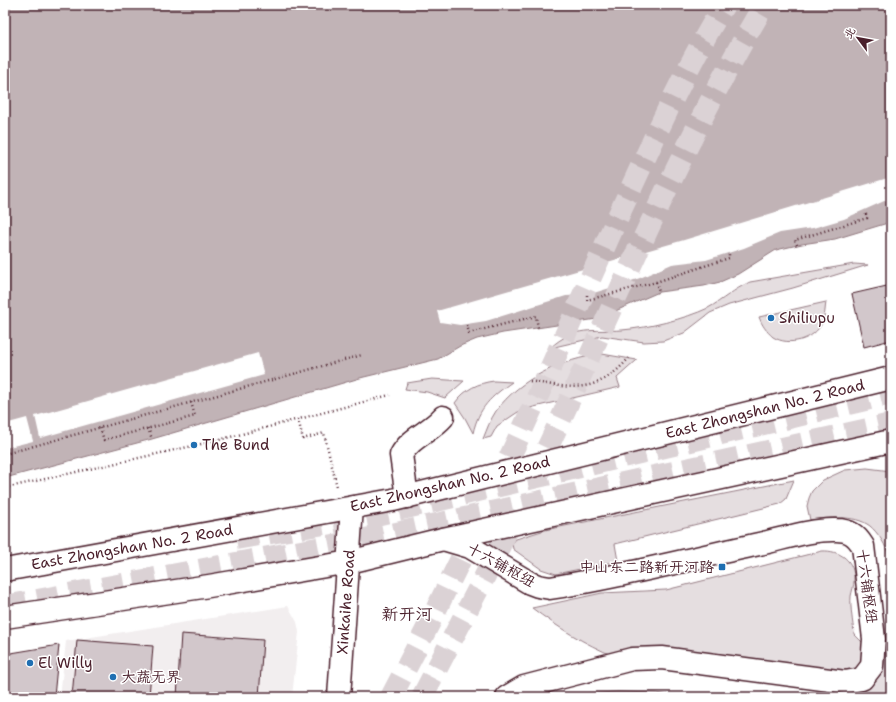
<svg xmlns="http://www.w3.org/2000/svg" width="896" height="702" font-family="'Shantell Sans','LXGW WenKai TC',sans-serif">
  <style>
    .built { fill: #f2eeef }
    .green { fill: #e5dee0; stroke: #987e86 }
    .water { fill: #c1b3b6; stroke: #91787e }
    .pier { fill: #fff }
    .building { fill: #d2c7cb; stroke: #4a1f2b }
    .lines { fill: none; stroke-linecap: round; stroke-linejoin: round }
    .major-tunnel { stroke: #dbd2d5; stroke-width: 22; stroke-dasharray: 22 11; stroke-linecap: butt }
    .minor-casing { stroke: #4a1f2b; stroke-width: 25 }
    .major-casing { stroke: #4a1f2b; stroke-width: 25 }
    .path { stroke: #4a1f2b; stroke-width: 2.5; stroke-dasharray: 1 3; stroke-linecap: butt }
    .minor { stroke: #fff; stroke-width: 22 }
    .major { stroke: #fff; stroke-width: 22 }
    .poi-dot { fill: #1f6fb2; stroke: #fff; stroke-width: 1.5 }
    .labels { text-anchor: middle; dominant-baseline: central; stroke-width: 3; stroke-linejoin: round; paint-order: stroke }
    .poi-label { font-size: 15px; fill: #4a1f2b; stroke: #fff; text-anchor: start }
    .street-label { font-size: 15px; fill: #4a1f2b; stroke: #fff }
    .quarter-label { font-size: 17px; fill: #4a1f2b; stroke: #fff }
  </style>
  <rect width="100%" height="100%" fill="#fff"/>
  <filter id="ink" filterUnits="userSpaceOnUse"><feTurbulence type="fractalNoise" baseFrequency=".025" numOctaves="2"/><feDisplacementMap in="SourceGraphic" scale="8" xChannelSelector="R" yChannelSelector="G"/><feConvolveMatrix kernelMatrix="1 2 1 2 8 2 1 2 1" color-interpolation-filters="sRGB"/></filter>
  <g filter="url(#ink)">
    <!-- built -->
    <path class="built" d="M288,606L297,622L299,632L292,697H60L66,641Z"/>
    <!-- green -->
    <path class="green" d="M854,264L868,265L793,288L729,305L710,313L684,333L663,341L644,342L602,336L550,348C575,325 593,332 622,330C647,328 685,319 708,308C723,300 734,289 750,282Z
      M826,302C825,308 825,317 822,323C814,340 789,347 773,337C766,331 762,325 759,317Z
      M602,354L637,360L617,378L620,387L521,410L497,426L491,437L483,439C487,429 490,420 496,411C520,378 563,359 602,354Z
      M432,379L464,381L445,398L427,392L405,389L407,383Z
      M494,381L512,382C491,397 479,407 473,433L465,418L455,403C465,389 478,383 494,381Z
      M867,468L891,471V697H851C868,690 878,682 884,664C888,650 891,565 887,551C884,542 877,532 870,526C854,514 828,518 810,520L807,506L809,498L812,491L823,480L845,470Z
      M794,480L786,499L780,504L615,544L618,561L556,574L541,569L513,549L512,544L516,539L545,530Z
      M822,551C840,550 855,561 854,580C854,586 852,591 851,596C850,608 853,622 854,634L863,643L861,664L854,673L614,656C585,644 557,627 532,608L602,593L666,590Z
      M618,692L656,693L688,697H551L553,695Z"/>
    <!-- water -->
    <path class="water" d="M5,5H891V222L835,239L802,244L776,250L738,274L720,282L704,286L659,292L597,319L503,333L477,339L460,346L438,359L360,378L152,439L5,478Z"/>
    <!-- pier -->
    <path class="pier" d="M891,177V198L844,219L813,228L780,233L744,248L706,260L672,264L640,278L610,288L587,295L566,296L486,321L460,325L440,322L437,311L684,240Z
      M258,353L264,375L40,438L35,416Z
      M27,418L33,441L5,448V424Z"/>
    <!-- building -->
    <path class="building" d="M891,285V340L864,347L852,294Z
      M181,634L263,640L259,697H177Z
      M77,640L153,646L149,697H72Z
      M59,645L54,697H5V654Z"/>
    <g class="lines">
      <!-- major-tunnel -->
      <path class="major-tunnel" d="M533,478C609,320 674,156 764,5
        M495,488C539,396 579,303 621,210C653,141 684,70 724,5
        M236,539L376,515L891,394
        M5,606L387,535L891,424
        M391,697L429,624L475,530
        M422,697L484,578L517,511"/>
      <!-- minor casing -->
      <g class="minor-casing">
        <path id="minor" d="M407,497L401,455C411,437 430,432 443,417
          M443,539L470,547L530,583L538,586L550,588C620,577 689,559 759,544C783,539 811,529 836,530C850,530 856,535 863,546L874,639L872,666L862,679L845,682L662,658L632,659L524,687L507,697"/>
      </g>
      <!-- major casing -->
      <g class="major-casing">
        <path id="major" d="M5,570L393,500L891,378
          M5,617L209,586L349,562L443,539L891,441
          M339,697L352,507"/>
      </g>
      <!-- path -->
      <path class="path" d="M797,245L795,240L867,218L865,211
        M656,282L659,292
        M587,295V300L656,282L729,258V253
        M467,325L469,333L536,316L538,328
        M530,381C574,389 597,394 629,358
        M298,419L303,439L324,433L337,487
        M100,428L104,440L195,416L191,402
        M148,428L152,439
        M5,454L362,355
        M5,488L219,440L390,395"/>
      <!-- minor -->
      <use href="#minor" class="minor"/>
      <!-- major -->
      <use href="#major" class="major"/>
    </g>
  </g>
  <!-- markers -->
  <g class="poi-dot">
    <circle cx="771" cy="318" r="4"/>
    <circle cx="194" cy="445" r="4"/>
    <rect x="718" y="563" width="8" height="8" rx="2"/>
    <circle cx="30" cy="663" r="4"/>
    <circle cx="113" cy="677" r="4"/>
  </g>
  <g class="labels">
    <!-- poi labels -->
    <g class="poi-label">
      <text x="779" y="318">Shiliupu</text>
      <text x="202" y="445">The Bund</text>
      <text x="714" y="567" text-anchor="end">中山东二路新开河路</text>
      <text x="38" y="663">El Willy</text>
      <text x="121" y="677">大蔬无界</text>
    </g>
    <!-- street labels -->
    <g class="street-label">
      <text transform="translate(765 409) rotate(-14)">East Zhongshan No. 2 Road</text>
      <text transform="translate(450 484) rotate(-13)">East Zhongshan No. 2 Road</text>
      <text transform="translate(132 547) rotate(-10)">East Zhongshan No. 2 Road</text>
      <text transform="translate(501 565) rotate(29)">十六铺枢纽</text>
      <text transform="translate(867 586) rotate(82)">十六铺枢纽</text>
      <text transform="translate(346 602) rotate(-86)">Xinkaihe Road</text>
    </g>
    <!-- quarter labels -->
    <g class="quarter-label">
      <text x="407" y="614">新开河</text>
    </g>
  </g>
  <!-- margin -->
  <rect width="896" height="702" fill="none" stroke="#fff" stroke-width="20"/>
  <rect x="10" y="10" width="876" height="682" fill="none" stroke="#4a1f2b" stroke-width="1.5" filter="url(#ink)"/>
  <!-- north arrow -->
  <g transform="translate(858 38) rotate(302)" stroke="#ffffff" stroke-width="3" paint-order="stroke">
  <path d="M0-3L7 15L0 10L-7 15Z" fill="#4a1f2b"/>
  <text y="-6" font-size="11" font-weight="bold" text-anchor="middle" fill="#4a1f2b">北</text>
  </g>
</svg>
